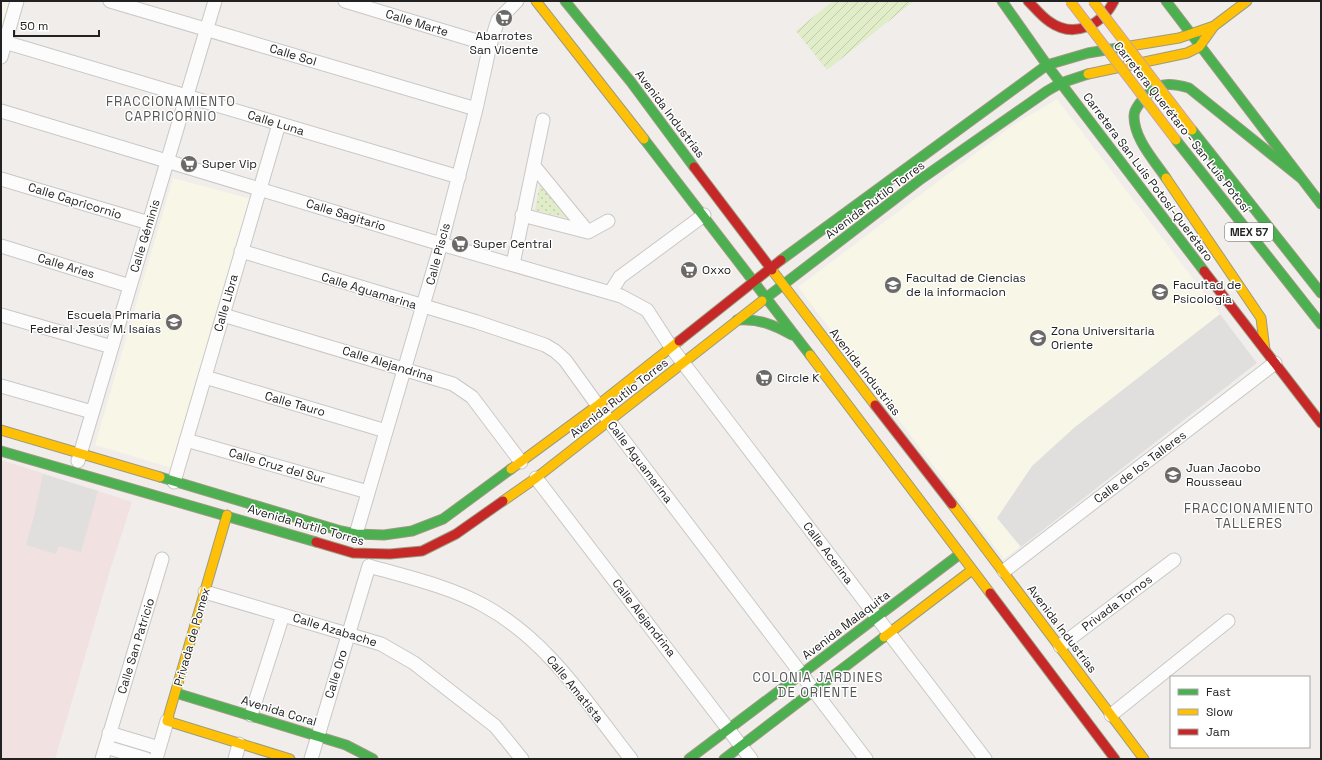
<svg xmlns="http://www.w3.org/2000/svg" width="1322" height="760" font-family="'Space Grotesk',sans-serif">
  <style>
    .commercial { fill: #f2e1e1 }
    .education { fill: #f8f6e7 }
    .grass { fill: url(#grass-dots) }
    .garden { fill: url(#garden-furrows) }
    .parking { fill: #e0dfde }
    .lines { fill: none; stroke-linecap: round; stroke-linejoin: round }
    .street-casing { stroke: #c9c8c6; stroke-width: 15 }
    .fast-casing { stroke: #9c9b80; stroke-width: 11 }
    .slow-casing { stroke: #9c9b80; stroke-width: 11 }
    .jam-casing { stroke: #9c9b80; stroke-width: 11 }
    .street { stroke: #fdfcfc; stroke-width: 13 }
    .fast { stroke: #4caf50; stroke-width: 9 }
    .slow { stroke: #ffc107; stroke-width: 9 }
    .jam { stroke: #c62828; stroke-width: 9 }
    .slow-bridge-casing { stroke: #c7a0af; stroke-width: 11; stroke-linecap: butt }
    .slow-bridge { stroke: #ffc107; stroke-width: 9 }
    .labels { text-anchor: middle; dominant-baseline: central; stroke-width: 3; stroke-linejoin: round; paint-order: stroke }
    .shield { fill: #fff; stroke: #646464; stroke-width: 1 }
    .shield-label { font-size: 11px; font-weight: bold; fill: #222 }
    .street-label { font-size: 12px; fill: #222; stroke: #fff }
    .poi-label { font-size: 12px; fill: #222; stroke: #fff; text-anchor: start }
    .neighbourhood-label { font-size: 13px; letter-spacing: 1px; fill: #555; stroke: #fff }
  </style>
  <defs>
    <pattern id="grass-dots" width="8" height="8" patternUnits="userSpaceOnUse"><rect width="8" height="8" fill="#e0edc8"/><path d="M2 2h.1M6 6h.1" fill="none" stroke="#c0cbac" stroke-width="1.8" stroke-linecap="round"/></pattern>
    <pattern id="garden-furrows" width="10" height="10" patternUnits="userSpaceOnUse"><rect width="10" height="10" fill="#e0edc8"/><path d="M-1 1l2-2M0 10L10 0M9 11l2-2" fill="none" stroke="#c0cbac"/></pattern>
  </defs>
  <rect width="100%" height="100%" fill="#f0edea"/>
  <!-- commercial -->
  <path class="commercial" d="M1,460L132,502L110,570L55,759H1Z"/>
  <!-- education -->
  <path class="education" d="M1,1H9L1,28Z
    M1057,99L1257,363L1004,559L798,287L1013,125Z
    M173,178L255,200L172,468L95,445Z"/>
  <!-- grass -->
  <path class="grass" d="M540,183L571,219L535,210Z"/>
  <!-- garden -->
  <path class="garden" d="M833,1H914L827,70L796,31Z"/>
  <!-- parking -->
  <path class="parking" d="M1220,314L1257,363L1021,547L997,518L1032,466L1075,427Z
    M43,474L98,491L81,552L59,546L56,554L26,545L34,516Z"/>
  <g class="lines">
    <!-- street casing -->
    <g class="street-casing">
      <path id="street" d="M110,1L476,109
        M345,1L490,45
        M1,41L459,177
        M1,57L17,1
        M1,111L441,244L621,296L647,310L671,347L985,759
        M1,179L149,223
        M522,215L588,232L534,166
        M588,232L608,221
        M1,246L130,286
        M241,251L477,322L545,345L555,351L565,360L609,421L866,759
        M513,264L543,120
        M610,293L620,277L704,215
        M1,315L112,347
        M223,315L453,384L472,397L521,462
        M205,377L386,431
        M1,386L92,412
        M186,440L368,492
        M78,461L215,1
        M536,478L751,759
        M174,482L279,124
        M356,534L441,244L476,109L490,45L498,20L517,1
        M369,566C407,577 448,586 483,605C548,640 587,703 631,759
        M1004,571L1275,363
        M205,592L381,644L414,663L495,726L522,759
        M1060,646L1174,560
        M251,715L283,615
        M1111,715L1228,621
        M109,733L159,748
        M106,747L146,759
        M102,759L162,559
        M156,759L167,721
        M235,759L239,744
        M311,759L369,566"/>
    </g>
    <!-- fast casing -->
    <g class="fast-casing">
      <path id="fast" d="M565,1L631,82L694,167
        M1002,1L1047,65L1204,271
        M1166,1L1321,204
        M1192,130L1321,293
        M644,139L810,355
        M1176,140L1321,324
        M1166,178C1154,160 1134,139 1134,116C1134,108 1143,99 1149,93C1161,81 1175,84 1189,88L1302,179
        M781,260L1047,65L1088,53L1124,47
        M762,301L921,179L1047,91L1061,83L1088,74
        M737,320C758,318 774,325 792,335
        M1,451L316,542
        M160,477L341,531L356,534L384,535L412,531L443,519L511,469
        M176,693L346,745L373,759
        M689,759L960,554
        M724,759L884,637"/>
    </g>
    <!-- slow casing -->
    <g class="slow-casing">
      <path id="slow" d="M536,1L644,139
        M1124,47L1179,38L1214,26L1247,1
        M1088,74L1187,53L1199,47L1214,26
        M1166,178L1261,318L1265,350
        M772,270L875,405
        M810,355L990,593
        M1,430L160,477
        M511,469L598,405L679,341
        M503,501L536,478L762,301
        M952,504L1144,759
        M227,515L167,721L290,759
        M884,637L972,570"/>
    </g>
    <!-- jam casing -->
    <g class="jam-casing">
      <path id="jam" d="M1028,1C1035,8 1042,17 1050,22C1074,39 1102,25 1114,1
        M694,167L772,270
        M1204,271L1321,423
        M679,341L781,260
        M875,405L952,504
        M316,542L353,553L390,554L422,551L456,534L503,501
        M990,593L1115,759"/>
    </g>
    <!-- street -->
    <use href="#street" class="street"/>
    <!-- fast -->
    <use href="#fast" class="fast"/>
    <!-- slow -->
    <use href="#slow" class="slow"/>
    <!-- jam -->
    <use href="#jam" class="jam"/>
    <!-- slow-bridge casing -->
    <g class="slow-bridge-casing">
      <path id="slow-bridge" d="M1070,1L1176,140
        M1093,1L1192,130"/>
    </g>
    <!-- slow-bridge -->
    <use href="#slow-bridge" class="slow-bridge"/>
  </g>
  <!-- icons -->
  <defs>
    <g id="supermarket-disc" transform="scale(0.9)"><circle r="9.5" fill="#6a6968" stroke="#fff"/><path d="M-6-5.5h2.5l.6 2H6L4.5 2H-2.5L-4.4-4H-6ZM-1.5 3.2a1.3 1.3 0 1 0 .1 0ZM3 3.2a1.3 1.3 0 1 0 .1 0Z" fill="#fff"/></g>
    <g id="university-disc" transform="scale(0.9)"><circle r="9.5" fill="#6a6968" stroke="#fff"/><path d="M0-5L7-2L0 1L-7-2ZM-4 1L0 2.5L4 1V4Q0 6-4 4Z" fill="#fff"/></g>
    <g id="school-disc" transform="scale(0.9)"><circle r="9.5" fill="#6a6968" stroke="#fff"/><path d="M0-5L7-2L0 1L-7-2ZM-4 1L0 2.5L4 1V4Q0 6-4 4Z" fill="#fff"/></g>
  </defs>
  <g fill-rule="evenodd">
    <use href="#supermarket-disc" x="504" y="18"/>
    <use href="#supermarket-disc" x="189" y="164"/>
    <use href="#supermarket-disc" x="460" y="244"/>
    <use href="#supermarket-disc" x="689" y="270"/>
    <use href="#university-disc" x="893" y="285"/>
    <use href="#university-disc" x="1160" y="292"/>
    <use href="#school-disc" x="174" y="322"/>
    <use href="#university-disc" x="1038" y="338"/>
    <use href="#supermarket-disc" x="764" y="378"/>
    <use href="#school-disc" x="1173" y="475"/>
  </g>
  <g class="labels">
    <!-- shield labels -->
    <rect class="shield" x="1225" y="223" width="48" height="18" rx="3"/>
    <g class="shield-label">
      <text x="1249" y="232">MEX 57</text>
    </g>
    <!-- street labels -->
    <g class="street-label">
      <text transform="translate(417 23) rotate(17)">Calle Marte</text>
      <text transform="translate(293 55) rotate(17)">Calle Sol</text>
      <text transform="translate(670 114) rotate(53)">Avenida Industrias</text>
      <text transform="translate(276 123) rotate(17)">Calle Luna</text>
      <text transform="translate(1182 127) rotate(52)">Carretera Querétaro - San Luis Potosí</text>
      <text transform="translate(1148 177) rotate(53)">Carretera San Luis Potosí-Querétaro</text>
      <text transform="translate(875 200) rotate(-37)">Avenida Rutilo Torres</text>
      <text transform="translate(75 201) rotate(17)">Calle Capricornio</text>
      <text transform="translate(346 215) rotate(17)">Calle Sagitario</text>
      <text transform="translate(145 236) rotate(-73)">Calle Géminis</text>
      <text transform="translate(438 254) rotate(-75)">Calle Piscis</text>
      <text transform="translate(66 266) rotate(17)">Calle Aries</text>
      <text transform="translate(369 291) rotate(17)">Calle Aguamarina</text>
      <text transform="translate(226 303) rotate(-74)">Calle Libra</text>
      <text transform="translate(388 364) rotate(17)">Calle Alejandrina</text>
      <text transform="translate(865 372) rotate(52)">Avenida Industrias</text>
      <text transform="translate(619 398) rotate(-38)">Avenida Rutilo Torres</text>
      <text transform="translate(295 404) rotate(16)">Calle Tauro</text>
      <text transform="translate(640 462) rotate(53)">Calle Aguamarina</text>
      <text transform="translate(277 466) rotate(16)">Calle Cruz del Sur</text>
      <text transform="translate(1140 467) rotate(-37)">Calle de los Talleres</text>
      <text transform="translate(306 525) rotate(16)">Avenida Rutilo Torres</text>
      <text transform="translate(828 553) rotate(53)">Calle Acerina</text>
      <text transform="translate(1117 603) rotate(-37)">Privada Tornos</text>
      <text transform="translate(644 618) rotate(52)">Calle Alejandrina</text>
      <text transform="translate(846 625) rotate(-37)">Avenida Malaquita</text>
      <text transform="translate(1062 629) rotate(53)">Avenida Industrias</text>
      <text transform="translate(335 630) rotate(17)">Calle Azabache</text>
      <text transform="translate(192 637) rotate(-74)">Privada de Pomex</text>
      <text transform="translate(136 646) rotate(-73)">Calle San Patricio</text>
      <text transform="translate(336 674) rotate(-73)">Calle Oro</text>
      <text transform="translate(575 689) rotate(51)">Calle Amatista</text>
      <text transform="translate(279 711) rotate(17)">Avenida Coral</text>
    </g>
    <!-- poi labels -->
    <g class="poi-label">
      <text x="504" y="36" text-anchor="middle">Abarrotes<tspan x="504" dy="14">San Vicente</tspan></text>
      <text x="202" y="164">Super Vip</text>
      <text x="473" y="244">Super Central</text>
      <text x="702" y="270">Oxxo</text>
      <text x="906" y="278">Facultad de Ciencias<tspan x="906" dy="14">de la informacion</tspan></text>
      <text x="1173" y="285">Facultad de<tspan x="1173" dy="14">Psicología</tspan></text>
      <text x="161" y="315" text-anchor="end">Escuela Primaria<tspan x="161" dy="14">Federal Jesús M. Isaías</tspan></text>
      <text x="1051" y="331">Zona Universitaria<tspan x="1051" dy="14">Oriente</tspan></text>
      <text x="777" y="378">Circle K</text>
      <text x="1186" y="468">Juan Jacobo<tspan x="1186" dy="14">Rousseau</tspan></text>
    </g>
    <!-- neighbourhood labels -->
    <g class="neighbourhood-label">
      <text x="171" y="101">FRACCIONAMIENTO<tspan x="171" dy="15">CAPRICORNIO</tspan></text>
      <text x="1249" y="508">FRACCIONAMIENTO<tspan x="1249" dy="15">TALLERES</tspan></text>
      <text x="818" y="677">COLONIA JARDINES<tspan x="818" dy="15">DE ORIENTE</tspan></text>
    </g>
  </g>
  <!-- border -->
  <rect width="1322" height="760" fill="none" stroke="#222222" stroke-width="4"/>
  <!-- legend -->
  <rect x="1170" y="676" width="140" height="72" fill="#ffffff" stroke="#a7a7a7"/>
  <rect x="1178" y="689" width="20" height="6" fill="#4caf50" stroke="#a7a7a7"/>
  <text x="1206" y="696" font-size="12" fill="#222222">Fast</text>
  <rect x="1178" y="709" width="20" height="6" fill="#ffc107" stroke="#a7a7a7"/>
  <text x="1206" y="716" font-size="12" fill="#222222">Slow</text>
  <rect x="1178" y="729" width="20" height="6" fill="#c62828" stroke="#a7a7a7"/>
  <text x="1206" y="736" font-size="12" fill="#222222">Jam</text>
  <!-- scale -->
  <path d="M14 30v6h85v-6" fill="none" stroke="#222222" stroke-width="2"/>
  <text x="20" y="30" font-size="12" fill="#222222" stroke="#ffffff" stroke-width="3" paint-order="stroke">50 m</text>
</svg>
